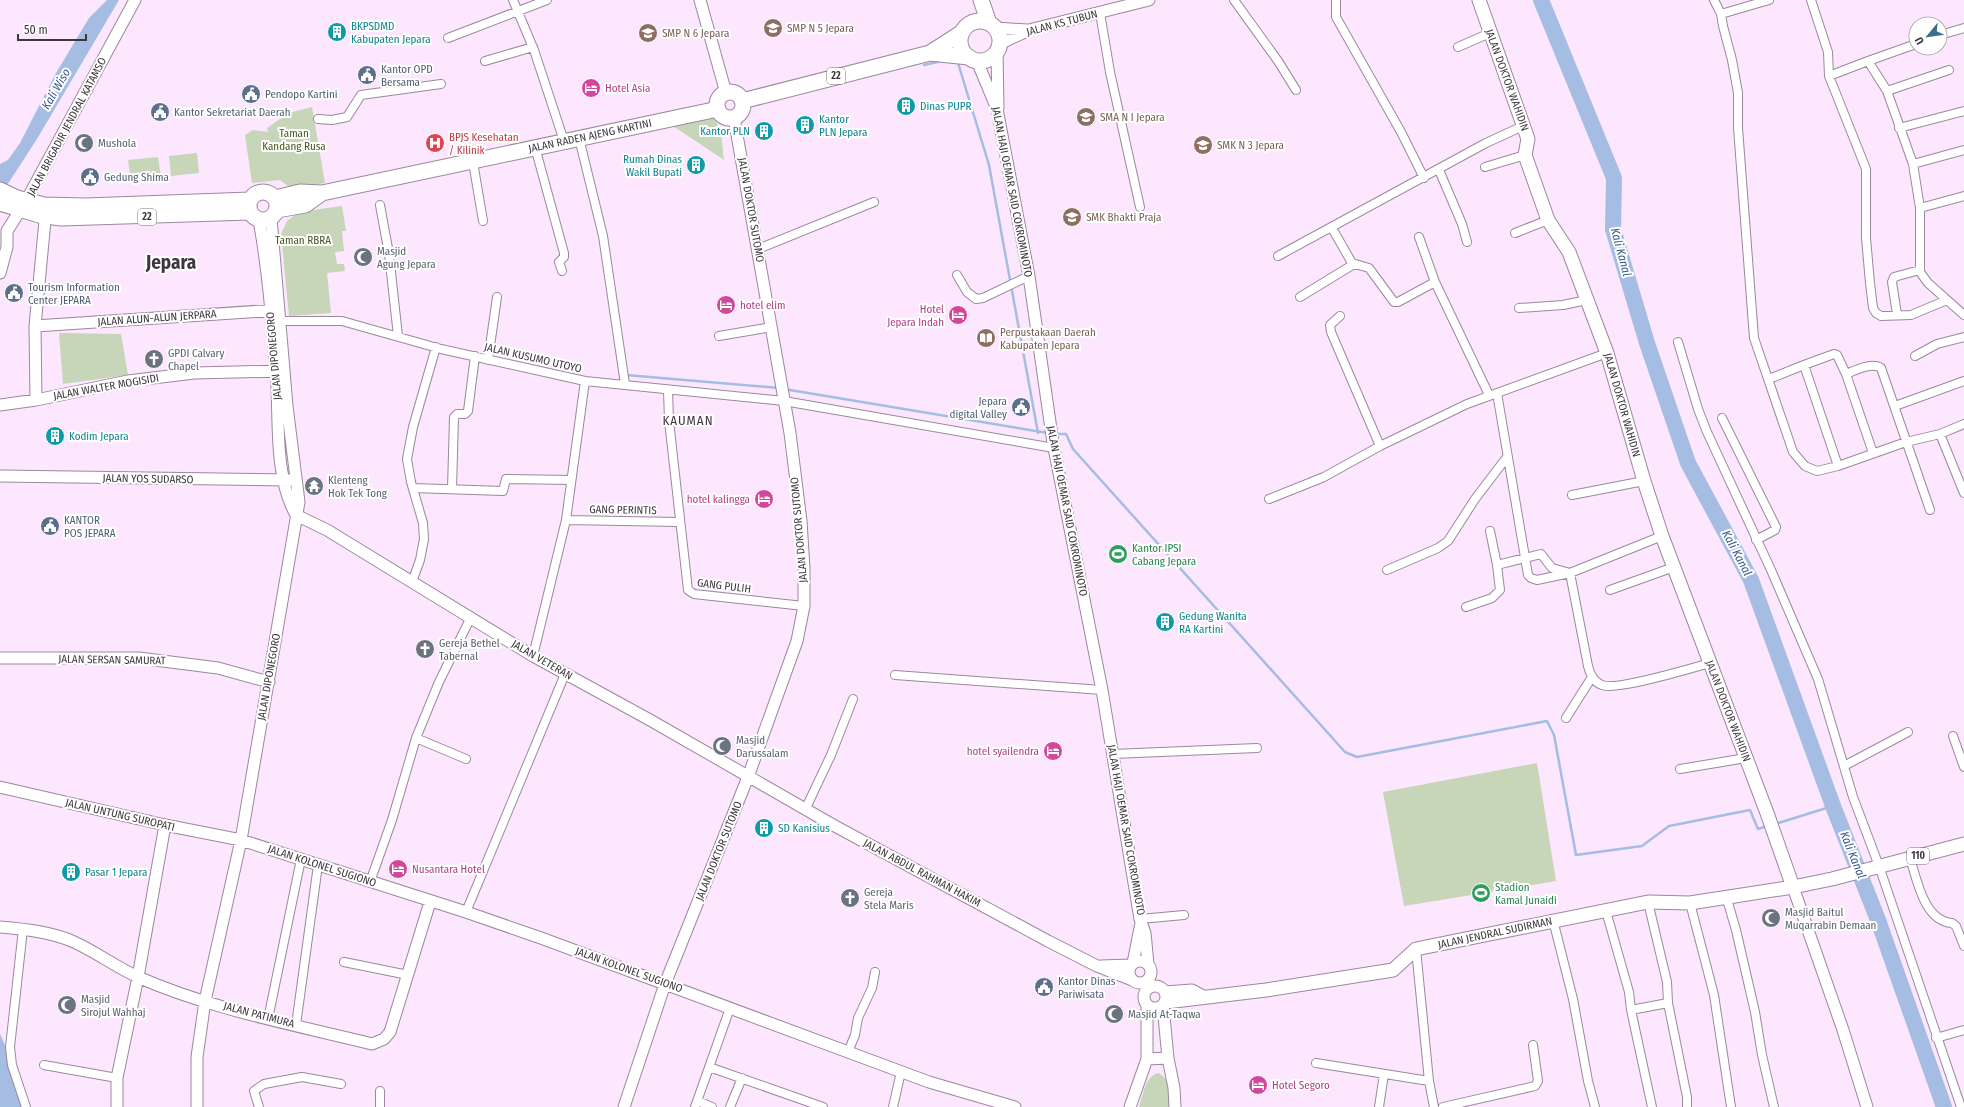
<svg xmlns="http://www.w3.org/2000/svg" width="1964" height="1107" font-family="'Fira Sans Condensed',sans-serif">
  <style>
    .green { fill: #c7d5b9 }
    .water { fill: #a5bce3 }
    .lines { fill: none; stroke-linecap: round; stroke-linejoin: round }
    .stream { stroke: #a5bce3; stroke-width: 2.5 }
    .river { stroke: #a5bce3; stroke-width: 16 }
    .street-casing { stroke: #9b889d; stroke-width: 10 }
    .secondary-casing { stroke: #9b889d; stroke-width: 13 }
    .primary-casing { stroke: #9b889d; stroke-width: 15 }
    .highway-casing { stroke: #9b889d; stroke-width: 17 }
    .street { stroke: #fff; stroke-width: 8 }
    .secondary { stroke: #fff; stroke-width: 11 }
    .primary { stroke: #fff; stroke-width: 13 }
    .highway { stroke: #fff; stroke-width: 15 }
    .labels { text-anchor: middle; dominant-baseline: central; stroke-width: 4; stroke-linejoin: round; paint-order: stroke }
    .shield { fill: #fff; stroke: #787279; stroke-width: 1 }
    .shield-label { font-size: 10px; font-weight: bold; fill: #3e363f }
    .street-label { font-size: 11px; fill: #3e363f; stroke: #fff }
    .culture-label { font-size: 11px; fill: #0d838f; stroke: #fff; text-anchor: start }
    .education-label { font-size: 11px; fill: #785e54; stroke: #fff; text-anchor: start }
    .service-label { font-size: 11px; fill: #4e5e75; stroke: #fff; text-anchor: start }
    .hotel-label { font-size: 11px; fill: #b23c85; stroke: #fff; text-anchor: start }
    .park-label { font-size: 11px; fill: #41591c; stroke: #fff }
    .health-label { font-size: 11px; fill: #be3a42; stroke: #fff; text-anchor: start }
    .worship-label { font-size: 11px; fill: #5b616d; stroke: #fff; text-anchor: start }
    .leisure-label { font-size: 11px; fill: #27864d; stroke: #fff; text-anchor: start }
    .water-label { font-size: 12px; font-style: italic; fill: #385689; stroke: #fff }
    .quarter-label { font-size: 13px; letter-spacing: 1px; fill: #3e363f; stroke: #fff }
    .town-label { font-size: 19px; font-weight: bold; fill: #3e363f; stroke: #fff }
  </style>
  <rect width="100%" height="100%" fill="#fce7fe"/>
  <!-- green -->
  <path class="green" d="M696,106C723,116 721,136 724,160L658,116Z
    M312,107L325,183L292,189L280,180L252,183L245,135L253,130L268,132L267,128L289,113Z
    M197,153L199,173L171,176L169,156Z
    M158,157L161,177L131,181L128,160Z
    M342,206L346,231H342L344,251L335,252L337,264H344L345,271L327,273L331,313L289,316L281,234L287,221L299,212Z
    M59,333L121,334L128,375L63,384Z
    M1537,763L1556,881L1404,906L1383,792Z
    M1159,1073L1167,1080L1170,1107H1139C1143,1096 1145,1075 1159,1073Z"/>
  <!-- water -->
  <path class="water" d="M107,0H119L37,139L0,196V164L8,160L20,143L56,73L89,18Z
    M0,1034L4,1043L26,1107H0Z"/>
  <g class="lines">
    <!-- stream -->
    <path class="stream" d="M958,63L989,165L1038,433
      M924,65L942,61
      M626,375L779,388
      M784,389L1048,433
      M1055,434H1066L1073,449L1345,752L1357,757L1547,721L1554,735L1576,855L1642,846L1669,826L1750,810L1758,829L1767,826
      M1775,824L1833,806"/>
    <!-- river -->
    <path class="river" d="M1541,0L1614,178L1613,229L1647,343L1688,463L1751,580L1833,806L1878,920L1944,1107"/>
    <!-- street casing -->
    <g class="street-casing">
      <path id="street" d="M513,0L534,50L564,141
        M1234,0L1278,61L1296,90
        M1336,0V17L1401,132L1424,178
        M1714,0L1721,14
        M1769,0L1721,14L1723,26L1732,60L1738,93V128L1754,338L1793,452L1805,466L1817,471L1838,466L1906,442L1940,434L1964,424
        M1811,0L1828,52L1829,76L1868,61L1887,91L1913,164L1920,208V272L1928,283L1964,315
        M1100,13L1110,72L1140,207
        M1940,35L1964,28
        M448,38L547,0
        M1458,47L1490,33
        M485,61L533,47
        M1868,61L1916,44
        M1829,76L1866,169V238L1870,283L1873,308L1876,313L1881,316L1911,315L1947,300
        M1887,91L1949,70
        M318,119L332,120L347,117L361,95L441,84
        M1899,128L1964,111
        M579,138L603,236L625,384
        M535,147L564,253V257L559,262L562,271
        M473,162L483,221
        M1913,164L1964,150
        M1485,167L1525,155
        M1439,170L1462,224L1467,242
        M380,205L389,254L398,336
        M1920,208L1964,196
        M1332,228L1352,263L1369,268L1394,302H1398L1435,282L1489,395
        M1515,233L1548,220
        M1419,237L1435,282
        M758,249L874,202
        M1278,256L1486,143L1523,126
        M957,275L967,292L976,299L983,298L1029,276
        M1300,297L1354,264
        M1519,308L1563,305L1587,300
        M1897,314L1892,282L1894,277L1920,270
        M1340,316L1330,325L1331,332L1380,446
        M281,321H342L441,349L585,381L784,401L1054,448
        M719,336L772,327
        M1678,342L1698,409L1707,432L1771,570L1818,679L1853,797L1879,866L1961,1107
        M1915,356L1937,344L1964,337
        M488,360L497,297
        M1804,365L1834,354L1837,355L1846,374L1873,453
        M1846,374C1856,370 1872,362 1881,368L1930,510
        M1769,379L1804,365L1838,466
        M668,390L669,421L688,590L694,594L804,606
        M1497,393L1528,575L1531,578L1537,580L1570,573L1662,536
        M1895,406L1964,381
        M1722,418L1776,527L1775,530L1756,540
        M1940,434L1964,493
        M413,488L503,491L506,479L571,480
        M452,489L454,417L457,414H465L468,411L475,356
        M1572,495L1644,481
        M1269,499L1324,477L1380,446L1467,404L1607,353
        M566,520L679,522
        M1497,565L1541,554L1552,568L1570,573L1588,666C1590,674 1593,682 1602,685C1616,691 1692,668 1710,663
        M1387,570L1438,548L1448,541L1475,499L1507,457
        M412,582L420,560L424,539L423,523L411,482L407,459L413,427L436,347
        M1610,590L1674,567
        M1466,607L1492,598L1500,590L1497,565L1490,531
        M533,656L566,520L585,381
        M895,675L1102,690
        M1566,718L1592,677
        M1953,736L1964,767
        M416,738L466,759
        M1113,754L1257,748
        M1844,766L1908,732
        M1680,769L1746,758
        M805,810L831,755L853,699
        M1910,858C1917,880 1924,921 1952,923L1956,926L1964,946
        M370,882L392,820L416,738L439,682L471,617
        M1726,896L1736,930L1755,1012L1762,1055L1774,1107
        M1648,902L1667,982L1668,1003L1687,1097V1107
        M1690,903L1714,995L1731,1107
        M1606,911L1629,992L1631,1010L1652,1107
        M466,912L565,674
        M1140,919L1184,915
        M1553,920L1573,999L1588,1081L1595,1107
        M23,929L10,1047L12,1065L26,1107
        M1416,949L1429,1081L1434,1107
        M344,962L408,975
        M1631,1010L1668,1003
        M268,1019L301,859
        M296,1025L318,865
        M1936,1038L1964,1030
        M848,1052L855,1035L858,1018L872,988L875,972
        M1316,1063L1429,1081
        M44,1065L117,1078
        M709,1067L823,1107
        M380,1091V1107
        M698,1101L712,1107
        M259,1107L254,1091L264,1084L302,1077L341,1084
        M695,1107L730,1008
        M730,1107L742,1078
        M893,1107L901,1072
        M1379,1107L1384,1074
        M1443,1107L1535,1086L1538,1081L1533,1045"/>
    </g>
    <!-- secondary casing -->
    <g class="secondary-casing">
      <path id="secondary" d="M700,0L726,93
        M995,28L1027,30
        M999,44L1029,30L1149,0
        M997,51L998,108
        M977,61L997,109L1029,276L1053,443L1102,690L1140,919L1145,933L1148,964
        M259,220C268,269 272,321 276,371C280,417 273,474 296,515
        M0,273L7,247V231L26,201L135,0
        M35,326L277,310
        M36,400L35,326L46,210
        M0,405L36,400L128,381L194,373L283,371
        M0,476L290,480
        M296,515L327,530L533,656L650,720L833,825L1048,941L1097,966L1132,980
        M0,658H139L218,668L269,682
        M0,787L165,825L241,840L466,912L541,938L929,1082L1015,1107
        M1793,887L1843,1030L1867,1107
        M0,927C24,929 52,932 74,942C96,952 116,967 138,977C210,1009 296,1025 372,1044L384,1039L390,1032L430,902
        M1129 972a11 11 0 1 1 22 0a11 11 0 1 1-22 0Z
        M1133,963L1141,923
        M1101,966L1131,965
        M1144 997a11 11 0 1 1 22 0a11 11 0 1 1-22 0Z
        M1165,992L1192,990L1205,997
        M1163,1006L1168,1058L1174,1088L1175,1107
        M1147,1059L1168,1058
        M117,1107V1078L138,977L165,825
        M197,1107V1057L205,1001L241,840L299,502L287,406L271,218
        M624,1107L665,984L748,777L797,641L804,606V568L801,521L790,433L734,118
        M1130,1107L1147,1059V1005"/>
    </g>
    <!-- primary casing -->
    <g class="primary-casing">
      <path id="primary" d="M1479,0L1528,139L1525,155L1548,220L1569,252L1607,353L1644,481L1662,536L1767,813L1793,887
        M1166,1002L1266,990L1393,970L1416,949L1648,902L1690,903L1793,887L1832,879L1964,844"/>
    </g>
    <!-- highway casing -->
    <g class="highway-casing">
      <path id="highway" d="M981,0L989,23
        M960 41a20 20 0 1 1 40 0a20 20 0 1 1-40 0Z
        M930,53L969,57
        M717 105a13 13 0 1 1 26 0a13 13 0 1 1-26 0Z
        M742,101L930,53L961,33
        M0,190L17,198L44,205L86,206L250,200
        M249 206a14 14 0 1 1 28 0a14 14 0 1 1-28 0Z
        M275,198L300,192L322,193L718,109
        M0,203L39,215L61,218L250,212
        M277,210L305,205L322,193"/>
    </g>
    <!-- street -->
    <use href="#street" class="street"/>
    <!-- secondary -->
    <use href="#secondary" class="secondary"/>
    <!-- primary -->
    <use href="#primary" class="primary"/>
    <!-- highway -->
    <use href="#highway" class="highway"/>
  </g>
  <!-- icons -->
  <defs>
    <g id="school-disc" transform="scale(1)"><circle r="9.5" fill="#8d6e63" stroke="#fff"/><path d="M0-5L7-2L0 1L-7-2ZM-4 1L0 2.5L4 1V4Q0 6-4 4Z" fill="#fff"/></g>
    <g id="building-disc" transform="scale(1)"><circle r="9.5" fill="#0f9aa8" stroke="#fff"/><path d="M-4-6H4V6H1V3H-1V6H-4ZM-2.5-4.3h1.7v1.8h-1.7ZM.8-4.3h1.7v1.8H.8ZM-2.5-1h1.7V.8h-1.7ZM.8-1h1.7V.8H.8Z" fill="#fff"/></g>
    <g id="civic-disc" transform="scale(1)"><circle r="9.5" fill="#5c6f8a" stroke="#fff"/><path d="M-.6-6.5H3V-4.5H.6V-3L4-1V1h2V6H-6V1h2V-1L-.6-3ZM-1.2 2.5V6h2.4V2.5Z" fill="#fff"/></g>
    <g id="hotel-disc" transform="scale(1)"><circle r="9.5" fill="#d1479c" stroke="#fff"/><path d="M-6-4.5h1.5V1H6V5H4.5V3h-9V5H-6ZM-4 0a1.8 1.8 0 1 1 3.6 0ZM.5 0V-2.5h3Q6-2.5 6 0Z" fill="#fff"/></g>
    <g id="mosque-disc" transform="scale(1)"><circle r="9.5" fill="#6b7280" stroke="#fff"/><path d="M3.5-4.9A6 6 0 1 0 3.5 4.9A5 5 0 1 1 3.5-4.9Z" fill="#fff"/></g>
    <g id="hospital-disc" transform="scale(1)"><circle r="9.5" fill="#e0444e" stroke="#fff"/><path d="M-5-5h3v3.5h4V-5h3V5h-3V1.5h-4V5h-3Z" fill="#fff"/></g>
    <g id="library-disc" transform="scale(1)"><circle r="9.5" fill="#8d6e63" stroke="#fff"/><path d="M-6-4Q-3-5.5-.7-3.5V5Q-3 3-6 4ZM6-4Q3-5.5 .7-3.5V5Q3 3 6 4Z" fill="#fff"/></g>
    <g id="church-disc" transform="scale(1)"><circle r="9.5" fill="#6b7280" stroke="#fff"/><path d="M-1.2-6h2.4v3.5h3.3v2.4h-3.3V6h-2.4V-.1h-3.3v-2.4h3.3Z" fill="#fff"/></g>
    <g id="temple-disc" transform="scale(1)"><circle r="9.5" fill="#6b7280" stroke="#fff"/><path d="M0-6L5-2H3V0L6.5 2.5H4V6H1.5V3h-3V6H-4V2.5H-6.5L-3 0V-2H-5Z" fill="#fff"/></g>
    <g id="stadium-disc" transform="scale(1)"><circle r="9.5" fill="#2e9e5b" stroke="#fff"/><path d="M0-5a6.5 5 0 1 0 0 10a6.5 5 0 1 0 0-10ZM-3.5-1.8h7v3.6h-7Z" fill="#fff"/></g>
  </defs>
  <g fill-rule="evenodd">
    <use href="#school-disc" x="773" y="28"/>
    <use href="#building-disc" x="337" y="32"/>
    <use href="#school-disc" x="648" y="33"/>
    <use href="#civic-disc" x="367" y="75"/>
    <use href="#hotel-disc" x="591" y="88"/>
    <use href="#civic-disc" x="251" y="94"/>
    <use href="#building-disc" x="906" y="106"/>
    <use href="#civic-disc" x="160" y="112"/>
    <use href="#school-disc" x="1086" y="117"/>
    <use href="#building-disc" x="805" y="125"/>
    <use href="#building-disc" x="764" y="131"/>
    <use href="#mosque-disc" x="84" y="143"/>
    <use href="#hospital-disc" x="435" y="143"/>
    <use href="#school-disc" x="1203" y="145"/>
    <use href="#building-disc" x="696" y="165"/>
    <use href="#civic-disc" x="90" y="177"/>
    <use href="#school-disc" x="1072" y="217"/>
    <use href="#mosque-disc" x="363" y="257"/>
    <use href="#civic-disc" x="14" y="293"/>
    <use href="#hotel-disc" x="726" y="305"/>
    <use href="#hotel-disc" x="958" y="315"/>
    <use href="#library-disc" x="986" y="338"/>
    <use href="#church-disc" x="154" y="359"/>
    <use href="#civic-disc" x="1021" y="407"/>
    <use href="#building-disc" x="55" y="436"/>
    <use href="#temple-disc" x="314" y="486"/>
    <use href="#hotel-disc" x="764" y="499"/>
    <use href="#civic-disc" x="50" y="526"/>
    <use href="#stadium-disc" x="1118" y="554"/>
    <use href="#building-disc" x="1165" y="622"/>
    <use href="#church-disc" x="425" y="649"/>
    <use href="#mosque-disc" x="722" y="746"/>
    <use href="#hotel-disc" x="1053" y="751"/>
    <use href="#building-disc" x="764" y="828"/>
    <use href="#hotel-disc" x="398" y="869"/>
    <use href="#building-disc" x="71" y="872"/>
    <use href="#stadium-disc" x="1481" y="893"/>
    <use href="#church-disc" x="850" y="898"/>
    <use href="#mosque-disc" x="1771" y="918"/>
    <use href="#civic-disc" x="1044" y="987"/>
    <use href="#mosque-disc" x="67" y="1005"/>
    <use href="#mosque-disc" x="1114" y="1014"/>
    <use href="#hotel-disc" x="1258" y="1085"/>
  </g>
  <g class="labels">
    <!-- shield labels -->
    <g class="shield">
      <rect x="827" y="68" width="18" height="16" rx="3"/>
      <rect x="138" y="209" width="18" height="16" rx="3"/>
      <rect x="1907" y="848" width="22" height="16" rx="3"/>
    </g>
    <g class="shield-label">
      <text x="836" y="76">22</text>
      <text x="147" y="217">22</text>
      <text x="1918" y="856">110</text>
    </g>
    <!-- street labels -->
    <g class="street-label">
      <text transform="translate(1062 23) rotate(-15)">JALAN KS TUBUN</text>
      <text transform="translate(1507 80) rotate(70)">JALAN DOKTOR WAHIDIN</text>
      <text transform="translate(67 127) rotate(-62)">JALAN BRIGADIR JENDRAL KATAMSO</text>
      <text transform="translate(590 136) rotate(-12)">JALAN RADEN AJENG KARTINI</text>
      <text transform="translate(1012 192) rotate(79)">JALAN HAJI OEMAR SAID COKROMINOTO</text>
      <text transform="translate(751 210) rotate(80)">JALAN DOKTOR SUTOMO</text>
      <text transform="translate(157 318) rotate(-4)">JALAN ALUN-ALUN JERPARA</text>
      <text transform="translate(274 356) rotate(-95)">JALAN DIPONEGORO</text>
      <text transform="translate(533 358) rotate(13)">JALAN KUSUMO UTOYO</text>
      <text transform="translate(106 387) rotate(-10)">JALAN WALTER MOGISIDI</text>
      <text transform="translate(1622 405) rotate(74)">JALAN DOKTOR WAHIDIN</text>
      <text transform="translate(148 479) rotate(1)">JALAN YOS SUDARSO</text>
      <text transform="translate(623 510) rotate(1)">GANG PERINTIS</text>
      <text transform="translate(1067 511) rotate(79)">JALAN HAJI OEMAR SAID COKROMINOTO</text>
      <text transform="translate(799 530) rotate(-95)">JALAN DOKTOR SUTOMO</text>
      <text transform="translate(724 586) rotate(7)">GANG PULIH</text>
      <text transform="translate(112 660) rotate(1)">JALAN SERSAN SAMURAT</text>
      <text transform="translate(542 660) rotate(30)">JALAN VETERAN</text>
      <text transform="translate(269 677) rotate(-80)">JALAN DIPONEGORO</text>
      <text transform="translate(1728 711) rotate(69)">JALAN DOKTOR WAHIDIN</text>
      <text transform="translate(120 815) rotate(13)">JALAN UNTUNG SUROPATI</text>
      <text transform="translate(1126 830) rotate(80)">JALAN HAJI OEMAR SAID COKROMINOTO</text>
      <text transform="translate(719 851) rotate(-68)">JALAN DOKTOR SUTOMO</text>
      <text transform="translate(322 866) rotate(18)">JALAN KOLONEL SUGIONO</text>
      <text transform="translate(922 873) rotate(28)">JALAN ABDUL RAHMAN HAKIM</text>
      <text transform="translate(1495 933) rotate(-12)">JALAN JENDRAL SUDIRMAN</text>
      <text transform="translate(629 970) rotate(20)">JALAN KOLONEL SUGIONO</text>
      <text transform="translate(259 1015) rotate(15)">JALAN PATIMURA</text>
    </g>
    <!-- culture labels -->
    <g class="culture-label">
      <text x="351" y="26">BKPSDMD<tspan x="351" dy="13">Kabupaten Jepara</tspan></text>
      <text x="920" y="106">Dinas PUPR</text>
      <text x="819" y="119">Kantor<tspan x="819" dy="13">PLN Jepara</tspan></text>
      <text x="750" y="131" text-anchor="end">Kantor PLN</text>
      <text x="682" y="159" text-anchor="end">Rumah Dinas<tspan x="682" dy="13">Wakil Bupati</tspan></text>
      <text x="69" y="436">Kodim Jepara</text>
      <text x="1179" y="616">Gedung Wanita<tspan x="1179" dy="13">RA Kartini</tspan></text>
      <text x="778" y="828">SD Kanisius</text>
      <text x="85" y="872">Pasar 1 Jepara</text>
    </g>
    <!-- education labels -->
    <g class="education-label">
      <text x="787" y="28">SMP N 5 Jepara</text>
      <text x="662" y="33">SMP N 6 Jepara</text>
      <text x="1100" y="117">SMA N I Jepara</text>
      <text x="1217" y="145">SMK N 3 Jepara</text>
      <text x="1086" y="217">SMK Bhakti Praja</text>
      <text x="1000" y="332">Perpustakaan Daerah<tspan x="1000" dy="13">Kabupaten Jepara</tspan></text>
    </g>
    <!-- service labels -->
    <g class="service-label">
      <text x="381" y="69">Kantor OPD<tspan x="381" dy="13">Bersama</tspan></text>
      <text x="265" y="94">Pendopo Kartini</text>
      <text x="174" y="112">Kantor Sekretariat Daerah</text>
      <text x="104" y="177">Gedung Shima</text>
      <text x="28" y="287">Tourism Information<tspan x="28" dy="13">Center JEPARA</tspan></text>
      <text x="1007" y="401" text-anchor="end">Jepara<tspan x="1007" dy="13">digital Valley</tspan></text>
      <text x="64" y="520">KANTOR<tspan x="64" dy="13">POS JEPARA</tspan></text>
      <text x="1058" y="981">Kantor Dinas<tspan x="1058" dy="13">Pariwisata</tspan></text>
    </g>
    <!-- hotel labels -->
    <g class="hotel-label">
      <text x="605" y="88">Hotel Asia</text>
      <text x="740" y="305">hotel elim</text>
      <text x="944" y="309" text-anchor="end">Hotel<tspan x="944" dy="13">Jepara Indah</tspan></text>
      <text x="750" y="499" text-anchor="end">hotel kalingga</text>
      <text x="1039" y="751" text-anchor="end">hotel syailendra</text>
      <text x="412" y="869">Nusantara Hotel</text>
      <text x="1272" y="1085">Hotel Segoro</text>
    </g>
    <!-- park labels -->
    <g class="park-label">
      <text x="294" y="133">Taman<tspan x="294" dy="13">Kandang Rusa</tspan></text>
      <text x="303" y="240">Taman RBRA</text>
    </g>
    <!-- health labels -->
    <g class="health-label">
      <text x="449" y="137">BPJS Kesehatan<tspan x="449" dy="13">/ Kilinik</tspan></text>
    </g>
    <!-- worship labels -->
    <g class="worship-label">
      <text x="98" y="143">Mushola</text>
      <text x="377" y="251">Masjid<tspan x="377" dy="13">Agung Jepara</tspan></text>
      <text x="168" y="353">GPDI Calvary<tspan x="168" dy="13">Chapel</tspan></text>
      <text x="328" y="480">Klenteng<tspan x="328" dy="13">Hok Tek Tong</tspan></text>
      <text x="439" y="643">Gereja Bethel<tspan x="439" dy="13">Tabernal</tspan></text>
      <text x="736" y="740">Masjid<tspan x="736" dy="13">Darussalam</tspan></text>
      <text x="864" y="892">Gereja<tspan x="864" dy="13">Stela Maris</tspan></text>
      <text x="1785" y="912">Masjid Baitul<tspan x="1785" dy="13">Muqarrabin Demaan</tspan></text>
      <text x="81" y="999">Masjid<tspan x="81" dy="13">Sirojul Wahhaj</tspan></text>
      <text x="1128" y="1014">Masjid At-Taqwa</text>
    </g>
    <!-- leisure labels -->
    <g class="leisure-label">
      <text x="1132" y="548">Kantor IPSI<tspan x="1132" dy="13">Cabang Jepara</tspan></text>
      <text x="1495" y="887">Stadion<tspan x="1495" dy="13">Kamal Junaidi</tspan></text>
    </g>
    <!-- water labels -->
    <g class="water-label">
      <text transform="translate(56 89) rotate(-60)">Kali Wiso</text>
      <text transform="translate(1621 252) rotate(75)">Kali Kanal</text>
      <text transform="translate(1737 553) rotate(62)">Kali Kanal</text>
      <text transform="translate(1853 855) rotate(68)">Kali Kanal</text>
    </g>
    <!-- quarter labels -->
    <g class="quarter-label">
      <text x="688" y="420">KAUMAN</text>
    </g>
    <!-- town labels -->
    <g class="town-label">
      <text x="171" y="262">Jepara</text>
    </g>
  </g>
  <!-- north arrow -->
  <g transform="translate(1928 36) rotate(241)"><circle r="19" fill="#ffffff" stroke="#b2afb2"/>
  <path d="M0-3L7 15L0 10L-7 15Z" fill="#39718b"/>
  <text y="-6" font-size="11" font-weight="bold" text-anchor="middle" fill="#3e363f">U</text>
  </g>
  <!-- scale -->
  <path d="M18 34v6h68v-6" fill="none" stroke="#3e363f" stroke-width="2"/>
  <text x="24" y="34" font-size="12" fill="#3e363f" stroke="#ffffff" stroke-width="3" paint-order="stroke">50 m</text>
</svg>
